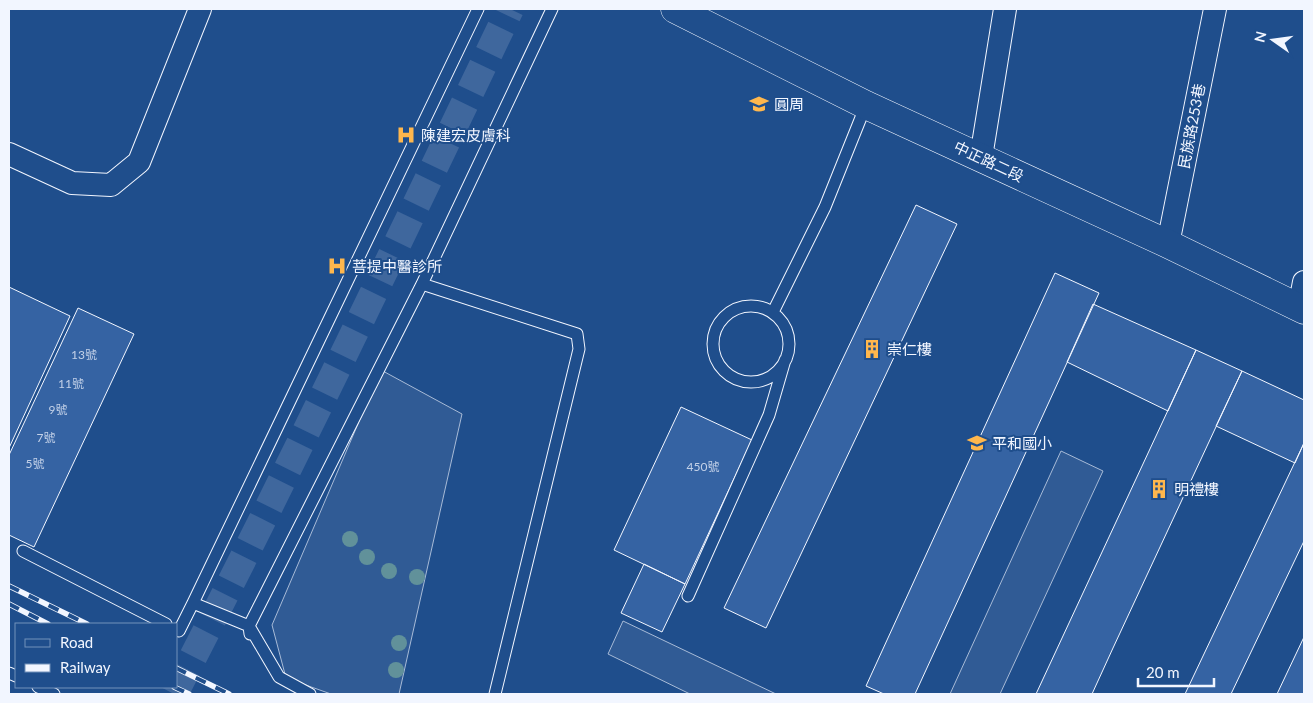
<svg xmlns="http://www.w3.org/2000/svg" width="1313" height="703" font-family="Lato,'Noto Sans TC',sans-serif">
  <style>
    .built { fill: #305b95; stroke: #a8bbd7 }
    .building { fill: #3563a3; stroke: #f2f6ff }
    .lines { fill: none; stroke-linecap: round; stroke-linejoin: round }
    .secondary-tunnel { stroke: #3f679d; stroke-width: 28; stroke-dasharray: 28 14; stroke-linecap: butt }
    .lane-casing { stroke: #f2f6ff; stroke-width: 13 }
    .street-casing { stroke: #f2f6ff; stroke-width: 24 }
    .secondary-casing { stroke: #f2f6ff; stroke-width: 29 }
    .lane { stroke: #1f4e8c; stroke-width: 11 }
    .street { stroke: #1f4e8c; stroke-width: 22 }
    .secondary { stroke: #1f4e8c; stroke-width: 28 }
    .rail-casing { stroke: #f2f6ff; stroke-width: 5.5 }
    .rail { stroke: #1f4e8c; stroke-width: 4; stroke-dasharray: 11; stroke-linecap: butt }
    .tree { fill: #61919a }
    .labels { text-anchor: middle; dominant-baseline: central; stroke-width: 4; stroke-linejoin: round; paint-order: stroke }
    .number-label { font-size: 12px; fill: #c3d1e8 }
    .poi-label { font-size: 15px; fill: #f2f6ff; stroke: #1f4e8c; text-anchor: start }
    .street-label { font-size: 15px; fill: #f2f6ff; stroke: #1f4e8c }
  </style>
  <rect width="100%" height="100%" fill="#1f4e8c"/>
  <!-- built -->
  <path class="built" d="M381,370L462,414L399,694H331L286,678L272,625Z
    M1061,451L1103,471L1000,694H950Z
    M623,621L776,694H690L608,654Z"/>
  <!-- building -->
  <path class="building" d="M916,205L957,224L766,628L724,608Z
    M1055,273L1099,293L915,694H884L866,686Z
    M9,287L70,316L9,448Z
    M1093,304L1196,350L1168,411L1067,362Z
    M78,308L134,334L34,547L9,535V455Z
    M1196,350L1242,371L1113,648L1092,694H1036Z
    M1242,371L1304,400V443L1295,463L1216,426Z
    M681,407L752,440L685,584L614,550Z
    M1304,443V541L1231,694H1185Z
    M644,564L685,584L662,632L621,613Z
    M1304,637V694H1277Z"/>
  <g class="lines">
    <!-- secondary-tunnel -->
    <path class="secondary-tunnel" d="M174,694C291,468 400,238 510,9"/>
    <!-- lane casing -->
    <g class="lane-casing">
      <path id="lane" d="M422,284L577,334L579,349L495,694
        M713 344a38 38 0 1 1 76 0a38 38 0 1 1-76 0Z
        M773,312L825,207L866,105
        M23,551L166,624
        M688,596L769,415L785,360
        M193,603L249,626L250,634
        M176,629L179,631L193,603L478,9
        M9,673L16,676
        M38,687L54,694
        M310,694L279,677L249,626L422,284L552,9"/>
    </g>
    <!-- street casing -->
    <g class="street-casing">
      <path id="street" d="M9,154L72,183L111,185L139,162L200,9
        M981,157L1005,9
        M1168,244L1215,9
        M1299,308L1304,282"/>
    </g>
    <!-- secondary casing -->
    <g class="secondary-casing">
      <path id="secondary" d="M675,9L866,105L1168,244L1304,310"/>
    </g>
    <!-- lane -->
    <use href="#lane" class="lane"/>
    <!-- street -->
    <use href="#street" class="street"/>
    <!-- secondary -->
    <use href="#secondary" class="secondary"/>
    <!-- rail casing -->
    <g class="rail-casing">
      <path id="rail" d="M9,586L87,624
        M9,604L48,624
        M176,668L229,694
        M174,687L189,694"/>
    </g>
    <!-- rail -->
    <use href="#rail" class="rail"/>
  </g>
  <!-- trees -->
  <g class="tree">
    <circle cx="350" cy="539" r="8"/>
    <circle cx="367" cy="557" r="8"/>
    <circle cx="389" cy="571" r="8"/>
    <circle cx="417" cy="577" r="8"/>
    <circle cx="399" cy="643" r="8"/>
    <circle cx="396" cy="670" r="8"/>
  </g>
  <!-- icons -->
  <defs>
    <g id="school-bare" transform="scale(1.5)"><path d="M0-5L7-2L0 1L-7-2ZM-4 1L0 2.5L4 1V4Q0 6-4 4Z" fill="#ffb74d" stroke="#1f4e8c" stroke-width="2.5" paint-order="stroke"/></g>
    <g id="hospital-bare" transform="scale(1.5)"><path d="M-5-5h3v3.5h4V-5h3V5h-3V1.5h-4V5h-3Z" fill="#ffb74d" stroke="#1f4e8c" stroke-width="2.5" paint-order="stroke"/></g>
    <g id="building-bare" transform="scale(1.5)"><path d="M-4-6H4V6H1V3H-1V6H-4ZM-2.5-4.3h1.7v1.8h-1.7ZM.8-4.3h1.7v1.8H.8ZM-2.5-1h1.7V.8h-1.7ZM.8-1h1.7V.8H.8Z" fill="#ffb74d" stroke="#1f4e8c" stroke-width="2.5" paint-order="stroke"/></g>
  </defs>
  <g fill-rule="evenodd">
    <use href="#school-bare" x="759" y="104"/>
    <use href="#hospital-bare" x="406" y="135"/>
    <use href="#hospital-bare" x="337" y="266"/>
    <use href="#building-bare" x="872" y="349"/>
    <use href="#school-bare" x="977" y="443"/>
    <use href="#building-bare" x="1159" y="489"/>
  </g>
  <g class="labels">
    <!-- number labels -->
    <g class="number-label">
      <text x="84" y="354">13號</text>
      <text x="71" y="383">11號</text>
      <text x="58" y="409">9號</text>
      <text x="46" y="437">7號</text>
      <text x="35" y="463">5號</text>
      <text x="703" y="466">450號</text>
    </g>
    <!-- poi labels -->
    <g class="poi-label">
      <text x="774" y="104">圓周</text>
      <text x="421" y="135">陳建宏皮膚科</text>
      <text x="352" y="266">菩提中醫診所</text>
      <text x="887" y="349">崇仁樓</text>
      <text x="992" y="443">平和國小</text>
      <text x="1174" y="489">明禮樓</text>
    </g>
    <!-- street labels -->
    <g class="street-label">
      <text transform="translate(1191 126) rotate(-79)">民族路253巷</text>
      <text transform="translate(989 161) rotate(25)">中正路二段</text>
    </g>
  </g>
  <!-- border -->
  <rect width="1313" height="703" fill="none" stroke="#f2f6ff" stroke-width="20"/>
  <!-- legend -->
  <rect x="15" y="623" width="162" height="65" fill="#1f4e8c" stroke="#7391ba"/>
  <rect x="25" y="639" width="25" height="8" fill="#1f4e8c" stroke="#7391ba"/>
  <text x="60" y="648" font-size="15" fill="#f2f6ff">Road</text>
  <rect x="25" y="664" width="25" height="8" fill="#f2f6ff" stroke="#7391ba"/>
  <text x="60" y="673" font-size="15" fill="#f2f6ff">Railway</text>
  <!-- north arrow -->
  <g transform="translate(1273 40) rotate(284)" stroke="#1f4e8c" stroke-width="4" paint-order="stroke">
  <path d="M0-4L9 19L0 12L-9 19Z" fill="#f2f6ff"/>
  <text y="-8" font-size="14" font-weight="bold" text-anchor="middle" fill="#f2f6ff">N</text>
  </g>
  <!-- scale -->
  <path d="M1138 678v8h76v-8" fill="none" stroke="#f2f6ff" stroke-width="2.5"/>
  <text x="1146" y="678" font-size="15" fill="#f2f6ff" stroke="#1f4e8c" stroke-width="4" paint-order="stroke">20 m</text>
</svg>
